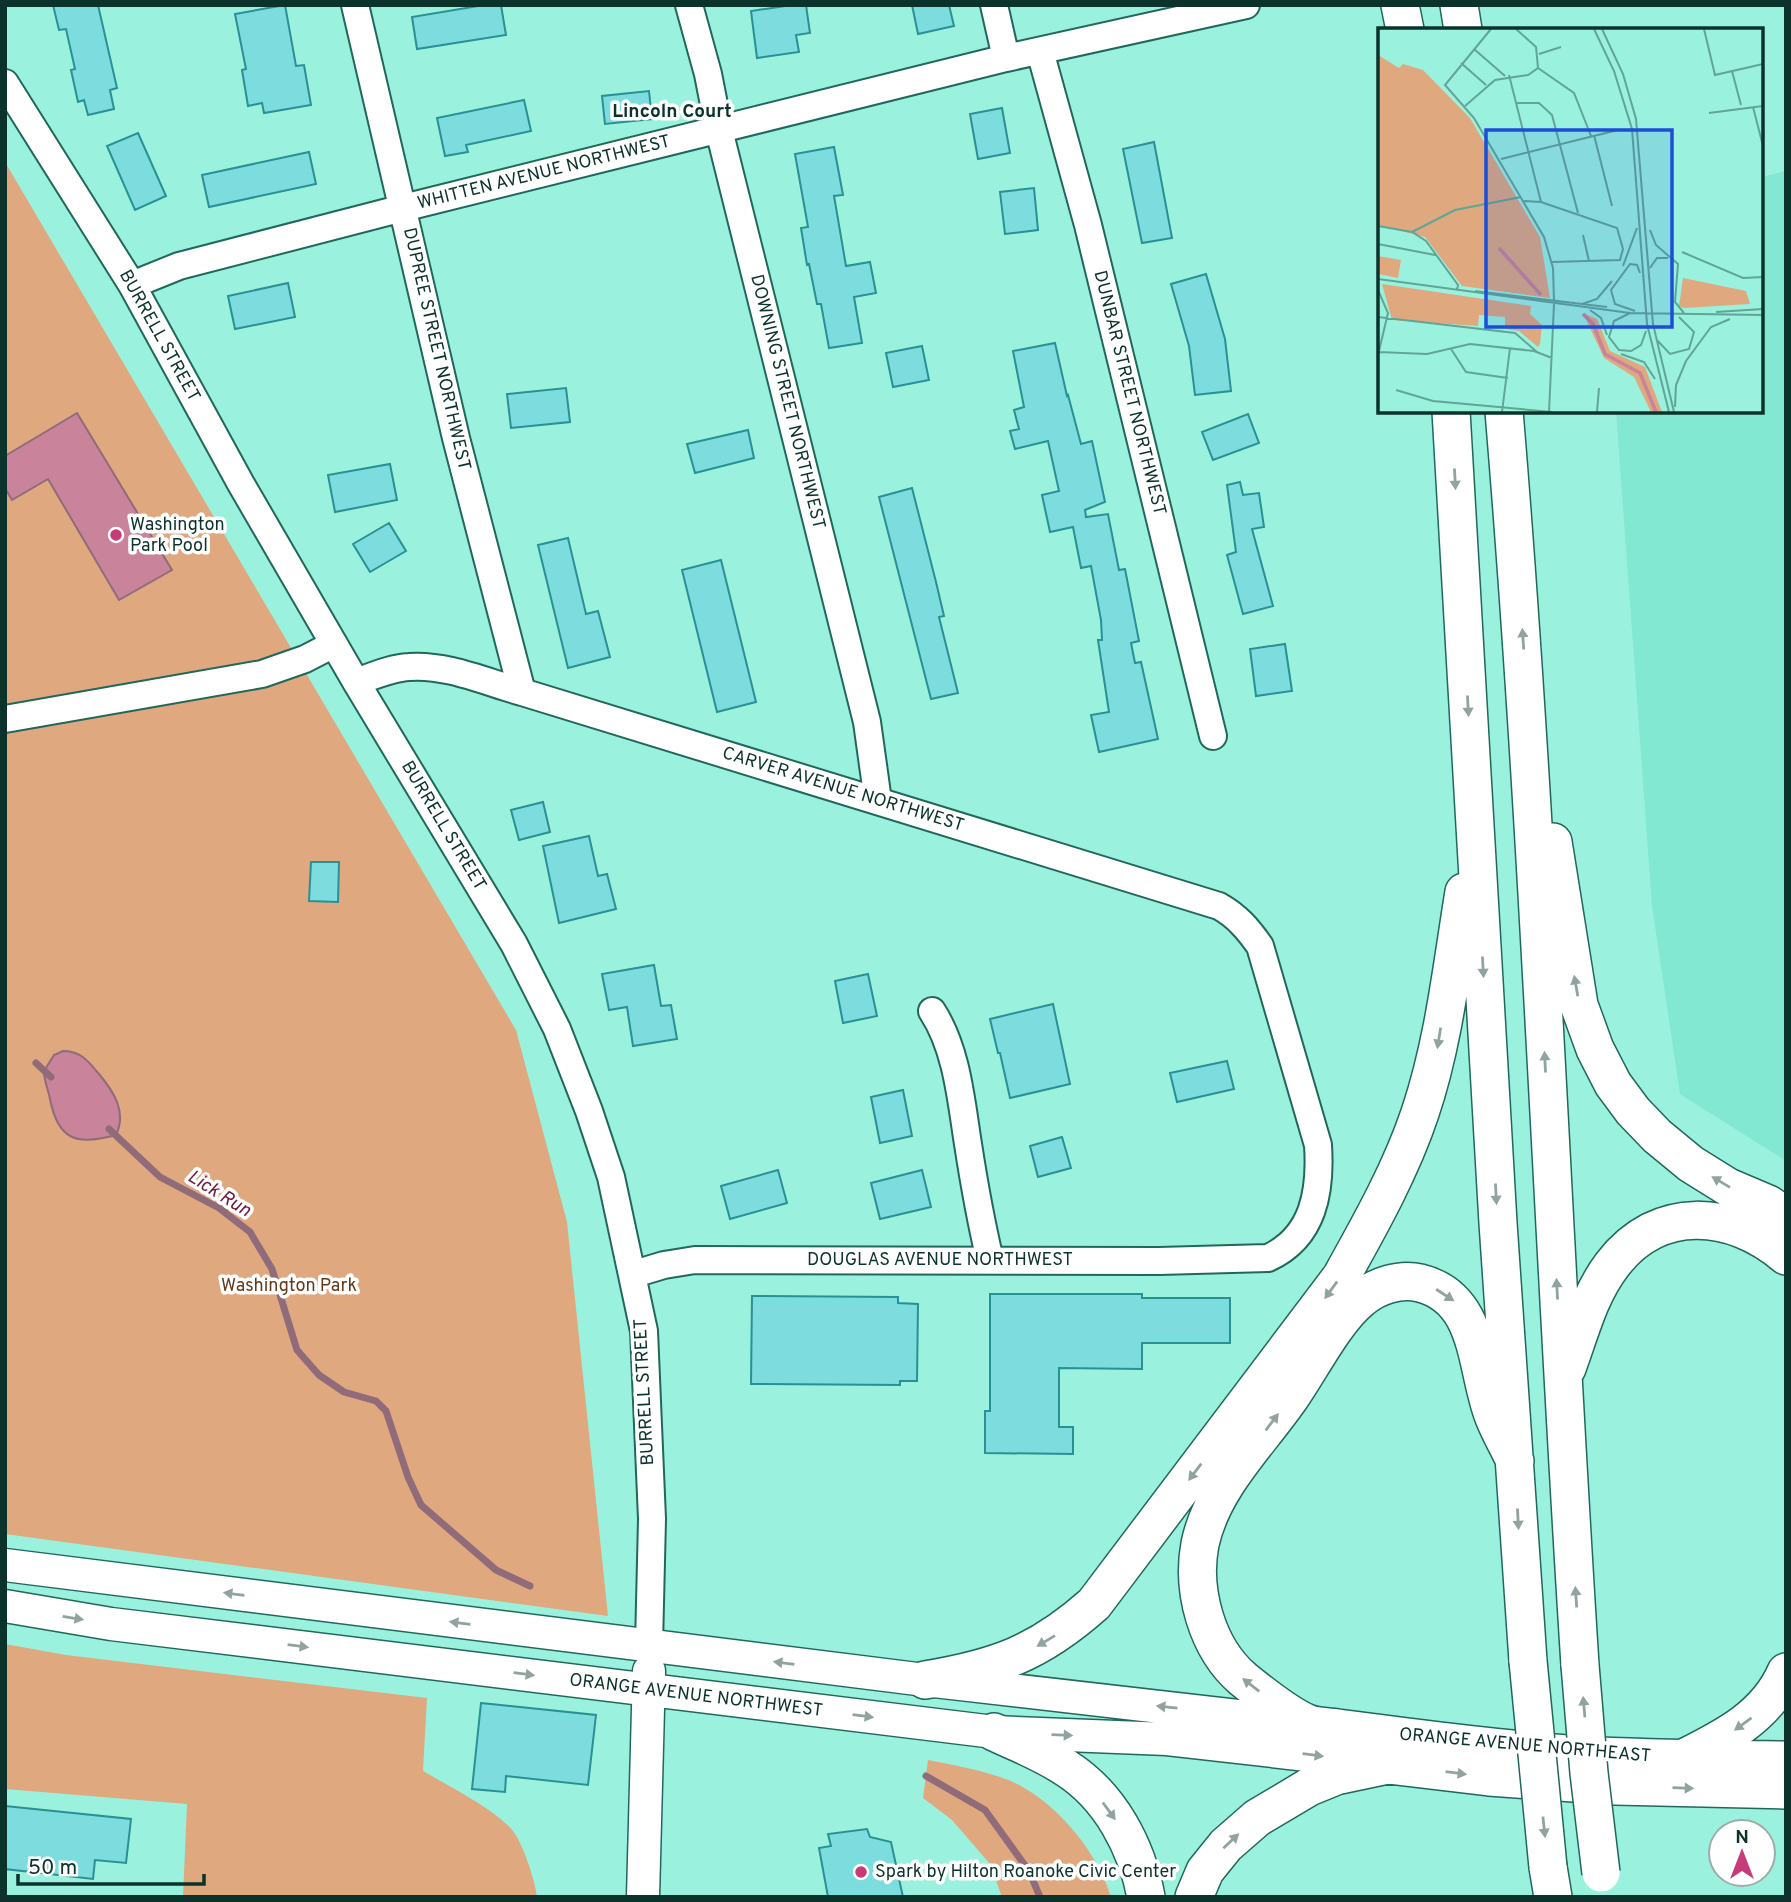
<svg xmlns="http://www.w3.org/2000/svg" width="1791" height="1902" font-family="Overpass,sans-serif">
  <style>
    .built { fill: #83e8d1 }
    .green { fill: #dfa87f }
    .water { fill: #c9839b; stroke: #906b79; stroke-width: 2 }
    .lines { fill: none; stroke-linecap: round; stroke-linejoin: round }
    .stream { stroke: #906b79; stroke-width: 7 }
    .building { fill: #7ddcde; stroke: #299093; stroke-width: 2 }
    .minor-casing { stroke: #22685a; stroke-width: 30 }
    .major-casing { stroke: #22685a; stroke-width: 35 }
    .highway-casing { stroke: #22685a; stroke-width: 40 }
    .minor { stroke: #fff; stroke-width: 26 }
    .major { stroke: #fff; stroke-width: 32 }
    .highway { stroke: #fff; stroke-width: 37 }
    .highway-bridge-casing { stroke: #22685a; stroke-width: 40; stroke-linecap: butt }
    .highway-bridge { stroke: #fff; stroke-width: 37 }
    .oneway { fill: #91a3a0 }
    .poi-dot { fill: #c53c78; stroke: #fff; stroke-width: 2.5 }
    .labels { text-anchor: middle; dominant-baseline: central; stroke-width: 7; stroke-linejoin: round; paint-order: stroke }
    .street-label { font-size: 18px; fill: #0b322b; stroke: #fff }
    .poi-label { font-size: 18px; fill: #0b322b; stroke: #fff; text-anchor: start }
    .park-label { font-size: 18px; fill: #623a19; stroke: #fff }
    .neighbourhood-label { font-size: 19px; font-weight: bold; fill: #0b322b; stroke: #fff }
    .water-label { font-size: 19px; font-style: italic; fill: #6c183e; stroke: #fff }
    .inset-river { fill: none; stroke: #c9839b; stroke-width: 3.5 }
    .inset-road { fill: none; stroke: #61a596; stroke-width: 2 }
    .view { fill: #1d4ed8; fill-opacity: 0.15; stroke: #1d4ed8; stroke-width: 3.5 }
    .inset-edge { fill: none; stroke: #0b322b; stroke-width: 3.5 }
  </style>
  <rect width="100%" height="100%" fill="#9af2de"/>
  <!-- built -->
  <path class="built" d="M1786,171V1161L1680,1094L1652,906L1616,411H1761V177Z"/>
  <!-- green -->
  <path class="green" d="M5,162L516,1030L567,1222L608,1616L5,1534Z
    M5,1644L66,1655L427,1698L423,1771C448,1786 495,1809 513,1831C523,1844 535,1880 537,1897H183L187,1804L5,1789Z
    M928,1760C954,1765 998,1773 1021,1786C1061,1808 1098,1854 1111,1897H1002L990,1864L952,1820L923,1798Z"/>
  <!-- water -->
  <path class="water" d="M77,413L172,570L119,600L48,479L12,500L5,488V456Z
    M63,1051C81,1051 88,1061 99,1074C114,1092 127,1112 116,1135C76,1146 58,1140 50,1099C48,1089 44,1081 44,1071L54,1055Z"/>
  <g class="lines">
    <!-- stream -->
    <path class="stream" d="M36,1063L51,1077
      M109,1129L160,1177L219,1208L250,1232L272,1269L297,1350L319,1375L344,1392L376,1401L386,1411L408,1477L421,1505L496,1570L530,1586
      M926,1776L985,1810L1029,1871L1040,1897"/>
  </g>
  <!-- building -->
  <path class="building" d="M53,5H98L117,88L110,90L114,109L88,115L84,100L78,102L71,70L75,69L66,29L59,30Z
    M285,5L296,66L304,65L311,105L264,113L262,103L248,106L242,70L246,69L235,14Z
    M484,5H501L506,35L417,49L412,17Z
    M792,5H806L810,33L796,35L799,52L757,58L751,11Z
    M912,5H949L954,26L918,34Z
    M649,91L652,119L605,124L602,96Z
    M524,100L531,131L466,145L468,152L445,156L437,118Z
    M1002,108L1010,153L978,159L970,114Z
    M138,133L166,196L135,210L107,146Z
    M1154,142L1172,238L1142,243L1123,149Z
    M834,147L843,195L834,196L846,266L870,262L876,293L854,297L862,343L829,348L821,304H817L809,264L807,265L801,228L808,227L795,154Z
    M309,152L316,184L209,207L202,175Z
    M1034,188L1038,230L1005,234L1000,192Z
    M1206,274L1225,339L1231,391L1195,395L1189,346L1171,284Z
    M288,283L295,317L235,329L228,296Z
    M1055,343L1067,396L1068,395L1081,444L1092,441L1105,502L1085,510L1086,517L1108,514L1119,570L1125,569L1139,641L1131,643L1135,663L1141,662L1158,739L1099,752L1091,715L1109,712L1098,640H1102L1101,620L1091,566L1081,568L1073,527L1050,532L1042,495L1059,491L1048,441L1015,449L1010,431L1019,429L1014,410L1024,407L1013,351Z
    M922,346L929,380L893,387L886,353Z
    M566,388L570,422L511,428L507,394Z
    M1248,414L1259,443L1213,460L1202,432Z
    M748,430L754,458L695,473L687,444Z
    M390,464L397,500L335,512L328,475Z
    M1240,482L1243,495L1259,493L1264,527L1252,529L1273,606L1243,614L1227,555L1236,552L1227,485Z
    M912,488L936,582L944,616L939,617L958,693L931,699L879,497Z
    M389,523L406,551L370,572L353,544Z
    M568,538L586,614L598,611L610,657L568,668L538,545Z
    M721,560L756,702L717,712L682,570Z
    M1285,644L1292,691L1256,696L1250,649Z
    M543,802L550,832L519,840L511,810Z
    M589,836L598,876L607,874L616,909L559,923L543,846Z
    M311,862H339L338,902L309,901Z
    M654,965L661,1006L671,1005L677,1039L633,1046L627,1007L609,1010L602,974Z
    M868,974L877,1016L843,1023L835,981Z
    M1053,1004L1070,1084L1010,1098L1000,1053H998L990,1019Z
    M1227,1061L1234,1089L1177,1102L1170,1073Z
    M903,1090L912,1136L880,1143L871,1097Z
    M1062,1137L1071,1168L1038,1177L1030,1146Z
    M778,1170L787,1203L730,1219L721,1186Z
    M922,1170L931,1207L880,1219L871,1183Z
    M990,1294H1142V1298H1230V1343H1142V1369L1059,1368V1427H1073V1454L985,1453V1411H990Z
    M752,1296L898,1297V1303L918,1304L917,1381H900V1385L751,1384Z
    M481,1703L596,1715L588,1785L506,1776L505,1792L472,1789Z
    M5,1806L131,1819L126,1863L95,1860L93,1879L5,1869Z
    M867,1829L870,1837L891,1842L903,1897H828L819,1848L831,1846L828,1834Z"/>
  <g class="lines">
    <!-- minor casing -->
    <g class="minor-casing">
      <path id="minor" d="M355,5L456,438L522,692
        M689,5L708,74L719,130L867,722L878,801
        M994,5L1006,58
        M1040,51L1088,225L1213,736
        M5,83L132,285L241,484L356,682L514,944L557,1029L589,1111L611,1177L644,1331L652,1519L649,1645
        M132,285L179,266L403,208L1006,58L1246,5
        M356,682C373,676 391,668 409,667C446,664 486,682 522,692L1219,906C1237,916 1248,929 1260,946L1318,1145C1321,1191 1314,1237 1268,1258L1159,1261L695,1260L664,1265L634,1274
        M5,719L262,674L305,659L334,644
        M932,1011C957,1049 961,1100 968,1144C974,1183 981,1222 990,1260"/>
    </g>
    <!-- major casing -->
    <g class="major-casing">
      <path id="major" d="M5,1565L925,1680L1307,1724
        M5,1606L111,1624L994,1732L1167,1739L1377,1763
        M643,1897L649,1671"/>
    </g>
    <!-- highway casing -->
    <g class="highway-casing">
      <path id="highway" d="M1400,5L1405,30
        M1459,5L1463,30
        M1451,411L1498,1223L1528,1661
        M1504,411C1539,829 1553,1247 1580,1665
        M1553,842L1579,1005L1595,1049L1613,1084L1633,1111L1657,1136L1691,1164L1728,1187L1768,1204L1786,1216
        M1567,1368C1580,1333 1589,1295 1612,1265C1658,1204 1732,1210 1786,1256
        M1515,1461C1508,1446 1499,1431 1493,1415C1475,1367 1481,1298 1420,1283C1400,1278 1376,1286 1361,1299C1334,1321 1311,1368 1290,1398C1258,1444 1212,1487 1200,1544C1191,1591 1207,1648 1243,1679C1259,1692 1288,1715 1307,1723C1316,1727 1328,1726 1338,1728C1362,1731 1385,1734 1408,1737C1465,1744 1523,1751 1581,1755C1649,1759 1717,1759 1786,1760
        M925,1680C997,1668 1039,1653 1094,1604L1341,1277C1370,1225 1401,1170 1420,1113C1444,1042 1452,965 1464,892
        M994,1732C1018,1743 1044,1753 1066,1768C1110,1796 1137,1847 1146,1897
        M1686,1757C1726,1737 1767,1716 1786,1672
        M1548,1867L1553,1897
        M1194,1897L1205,1871L1226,1845L1257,1818L1309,1787L1336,1776L1388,1765L1489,1777L1615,1786L1786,1790"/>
    </g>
    <!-- minor -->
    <use href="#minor" class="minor"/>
    <!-- major -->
    <use href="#major" class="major"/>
    <!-- highway -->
    <use href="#highway" class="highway"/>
    <!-- highway-bridge casing -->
    <g class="highway-bridge-casing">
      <path id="highway-bridge" d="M1528,1661L1548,1867
        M1580,1665L1589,1773L1601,1873"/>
    </g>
    <!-- highway-bridge -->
    <use href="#highway-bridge" class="highway-bridge"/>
  </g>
  <!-- one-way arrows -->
  <defs><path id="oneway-solid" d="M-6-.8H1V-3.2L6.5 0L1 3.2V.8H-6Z" transform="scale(1.75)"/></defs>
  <g class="oneway">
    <use href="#oneway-solid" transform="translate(1455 479) rotate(87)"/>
    <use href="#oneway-solid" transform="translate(1523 639) rotate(-94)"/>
    <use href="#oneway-solid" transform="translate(1468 706) rotate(87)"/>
    <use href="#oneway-solid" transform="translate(1483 967) rotate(87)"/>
    <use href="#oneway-solid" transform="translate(1576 986) rotate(-100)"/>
    <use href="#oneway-solid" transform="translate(1439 1038) rotate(99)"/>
    <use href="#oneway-solid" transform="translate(1545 1062) rotate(-93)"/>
    <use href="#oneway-solid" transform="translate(1721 1182) rotate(-149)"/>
    <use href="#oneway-solid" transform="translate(1496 1194) rotate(87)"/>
    <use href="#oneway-solid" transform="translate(1557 1289) rotate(-93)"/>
    <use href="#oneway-solid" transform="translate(1331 1290) rotate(126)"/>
    <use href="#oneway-solid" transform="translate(1445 1295) rotate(33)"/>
    <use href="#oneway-solid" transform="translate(1272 1422) rotate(-53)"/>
    <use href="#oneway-solid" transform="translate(1195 1472) rotate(127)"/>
    <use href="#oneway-solid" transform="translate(1518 1519) rotate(87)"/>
    <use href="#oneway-solid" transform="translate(234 1594) rotate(-173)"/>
    <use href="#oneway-solid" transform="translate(1576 1597) rotate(-94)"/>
    <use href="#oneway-solid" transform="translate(73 1618) rotate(9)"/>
    <use href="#oneway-solid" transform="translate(460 1623) rotate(-173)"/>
    <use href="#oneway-solid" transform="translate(1046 1641) rotate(149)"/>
    <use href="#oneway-solid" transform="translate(298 1646) rotate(7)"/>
    <use href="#oneway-solid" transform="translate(784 1663) rotate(-173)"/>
    <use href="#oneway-solid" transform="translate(524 1674) rotate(7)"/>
    <use href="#oneway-solid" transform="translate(1251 1685) rotate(-142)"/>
    <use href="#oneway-solid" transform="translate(1167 1707) rotate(-174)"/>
    <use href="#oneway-solid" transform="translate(1584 1707) rotate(-95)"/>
    <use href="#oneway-solid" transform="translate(863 1716) rotate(7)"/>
    <use href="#oneway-solid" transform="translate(1743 1724) rotate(144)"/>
    <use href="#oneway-solid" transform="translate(1062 1735) rotate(2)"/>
    <use href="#oneway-solid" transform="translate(1313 1755) rotate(7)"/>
    <use href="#oneway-solid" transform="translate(1456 1773) rotate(7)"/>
    <use href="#oneway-solid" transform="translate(1683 1788) rotate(2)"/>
    <use href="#oneway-solid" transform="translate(1109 1811) rotate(54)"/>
    <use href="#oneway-solid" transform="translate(1544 1827) rotate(84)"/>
    <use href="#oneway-solid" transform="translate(1231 1841) rotate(-43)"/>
  </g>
  <!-- markers -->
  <g class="poi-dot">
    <circle cx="116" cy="535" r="7"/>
    <circle cx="861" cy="1872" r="7"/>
  </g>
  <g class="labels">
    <!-- street labels -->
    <g class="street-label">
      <text transform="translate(544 173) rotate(-14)">WHITTEN AVENUE NORTHWEST</text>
      <text transform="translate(159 336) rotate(61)">BURRELL STREET</text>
      <text transform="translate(436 349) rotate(77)">DUPREE STREET NORTHWEST</text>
      <text transform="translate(1129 393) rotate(76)">DUNBAR STREET NORTHWEST</text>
      <text transform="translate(787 402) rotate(76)">DOWNING STREET NORTHWEST</text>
      <text transform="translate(843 790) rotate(17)">CARVER AVENUE NORTHWEST</text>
      <text transform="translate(443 826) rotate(59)">BURRELL STREET</text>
      <text x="940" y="1260">DOUGLAS AVENUE NORTHWEST</text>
      <text transform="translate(645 1392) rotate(-93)">BURRELL STREET</text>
      <text transform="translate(696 1696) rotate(7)">ORANGE AVENUE NORTHWEST</text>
      <text transform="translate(1525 1746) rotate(5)">ORANGE AVENUE NORTHEAST</text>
    </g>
    <!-- poi labels -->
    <g class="poi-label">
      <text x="130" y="525">Washington<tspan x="130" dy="21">Park Pool</tspan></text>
      <text x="875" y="1872">Spark by Hilton Roanoke Civic Center</text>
    </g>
    <!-- park labels -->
    <g class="park-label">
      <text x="289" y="1286">Washington Park</text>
    </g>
    <!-- neighbourhood labels -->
    <g class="neighbourhood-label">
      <text x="672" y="112">Lincoln Court</text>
    </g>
    <!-- water labels -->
    <g class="water-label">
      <text transform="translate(219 1194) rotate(32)">Lick Run</text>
    </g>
  </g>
  <!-- overview -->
  <g transform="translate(1378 28)">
    <rect width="385" height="385" fill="#9af2de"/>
    <path d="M0,27L21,40L25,36L45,42L92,90L162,209L172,270L84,258L47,209L0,197ZM0,228L23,232L20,250L0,246ZM305,250L368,263L372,276L306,280L301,278ZM4,256L153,278L152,286L164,297L162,316L160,319L141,303L127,301V289L101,287L100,298L14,292ZM205,285L219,291L232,323L267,339L284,384H273L256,349L226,330Z" fill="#dfa87f"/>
    <path class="inset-river" d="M121,220L163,267M205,286L215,296L227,326L262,345L278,384"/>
    <path class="inset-road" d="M113,1L67,57L96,90L166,209L175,240L176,273M216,1L236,43L254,101L269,296L291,384M224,1L245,46L258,91L275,296L296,384M326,1L337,47L385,36M96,21L127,48M161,26L183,19M83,35L108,57M160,40L196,65L213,108M354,43L363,77M131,47L163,174M139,75H161L174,87L200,185M87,78L117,52L150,47L160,40L158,19L138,1M375,79L385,118M331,85L385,78M216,107L234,178M123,131L240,102M145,173L163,174L239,200L245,221L242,232L174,234M0,198L34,204L48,213L80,257L79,262M272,202L278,217L300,236L297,274L306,285M34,204L77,182L143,169M205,207L211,233M0,216L57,227M304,224L365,250L385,249M245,238L259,200M272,240L279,230H290M0,251L252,285M0,262L10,285L0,327M97,263L229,279M204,276L219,271L234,253M212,282L223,290L229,307M257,283L237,276L233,262L252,236L259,237L262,245M338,284L385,281M0,289L137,305L159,324M268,303L263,317L253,323L241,322L231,309L236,293L252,285L385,287M278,311L292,326L311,321L316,304L301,289M73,321L88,344L130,350M0,324L49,326L92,316L156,323L174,330M243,326L266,334L277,351M18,362L55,373L174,384M297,379L298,357L308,333L333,299L352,291M124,384L132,320M171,384L176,276M219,384L221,360"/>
    <path class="view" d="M108,102H294V299H108Z"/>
    <rect width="385" height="385" class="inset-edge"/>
  </g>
  <!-- border -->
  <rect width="1791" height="1902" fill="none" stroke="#0b322b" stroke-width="14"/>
  <!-- north arrow -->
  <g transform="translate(1742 1853)"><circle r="33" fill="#ffffff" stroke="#9dadaa" stroke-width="2"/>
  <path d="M0-5L12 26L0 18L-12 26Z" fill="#c53c78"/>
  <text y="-10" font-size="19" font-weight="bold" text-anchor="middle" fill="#0b322b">N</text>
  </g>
  <!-- scale -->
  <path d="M18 1874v10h186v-10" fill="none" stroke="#0b322b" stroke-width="3.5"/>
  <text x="28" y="1874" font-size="21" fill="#0b322b" stroke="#ffffff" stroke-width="5" paint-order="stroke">50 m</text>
</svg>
